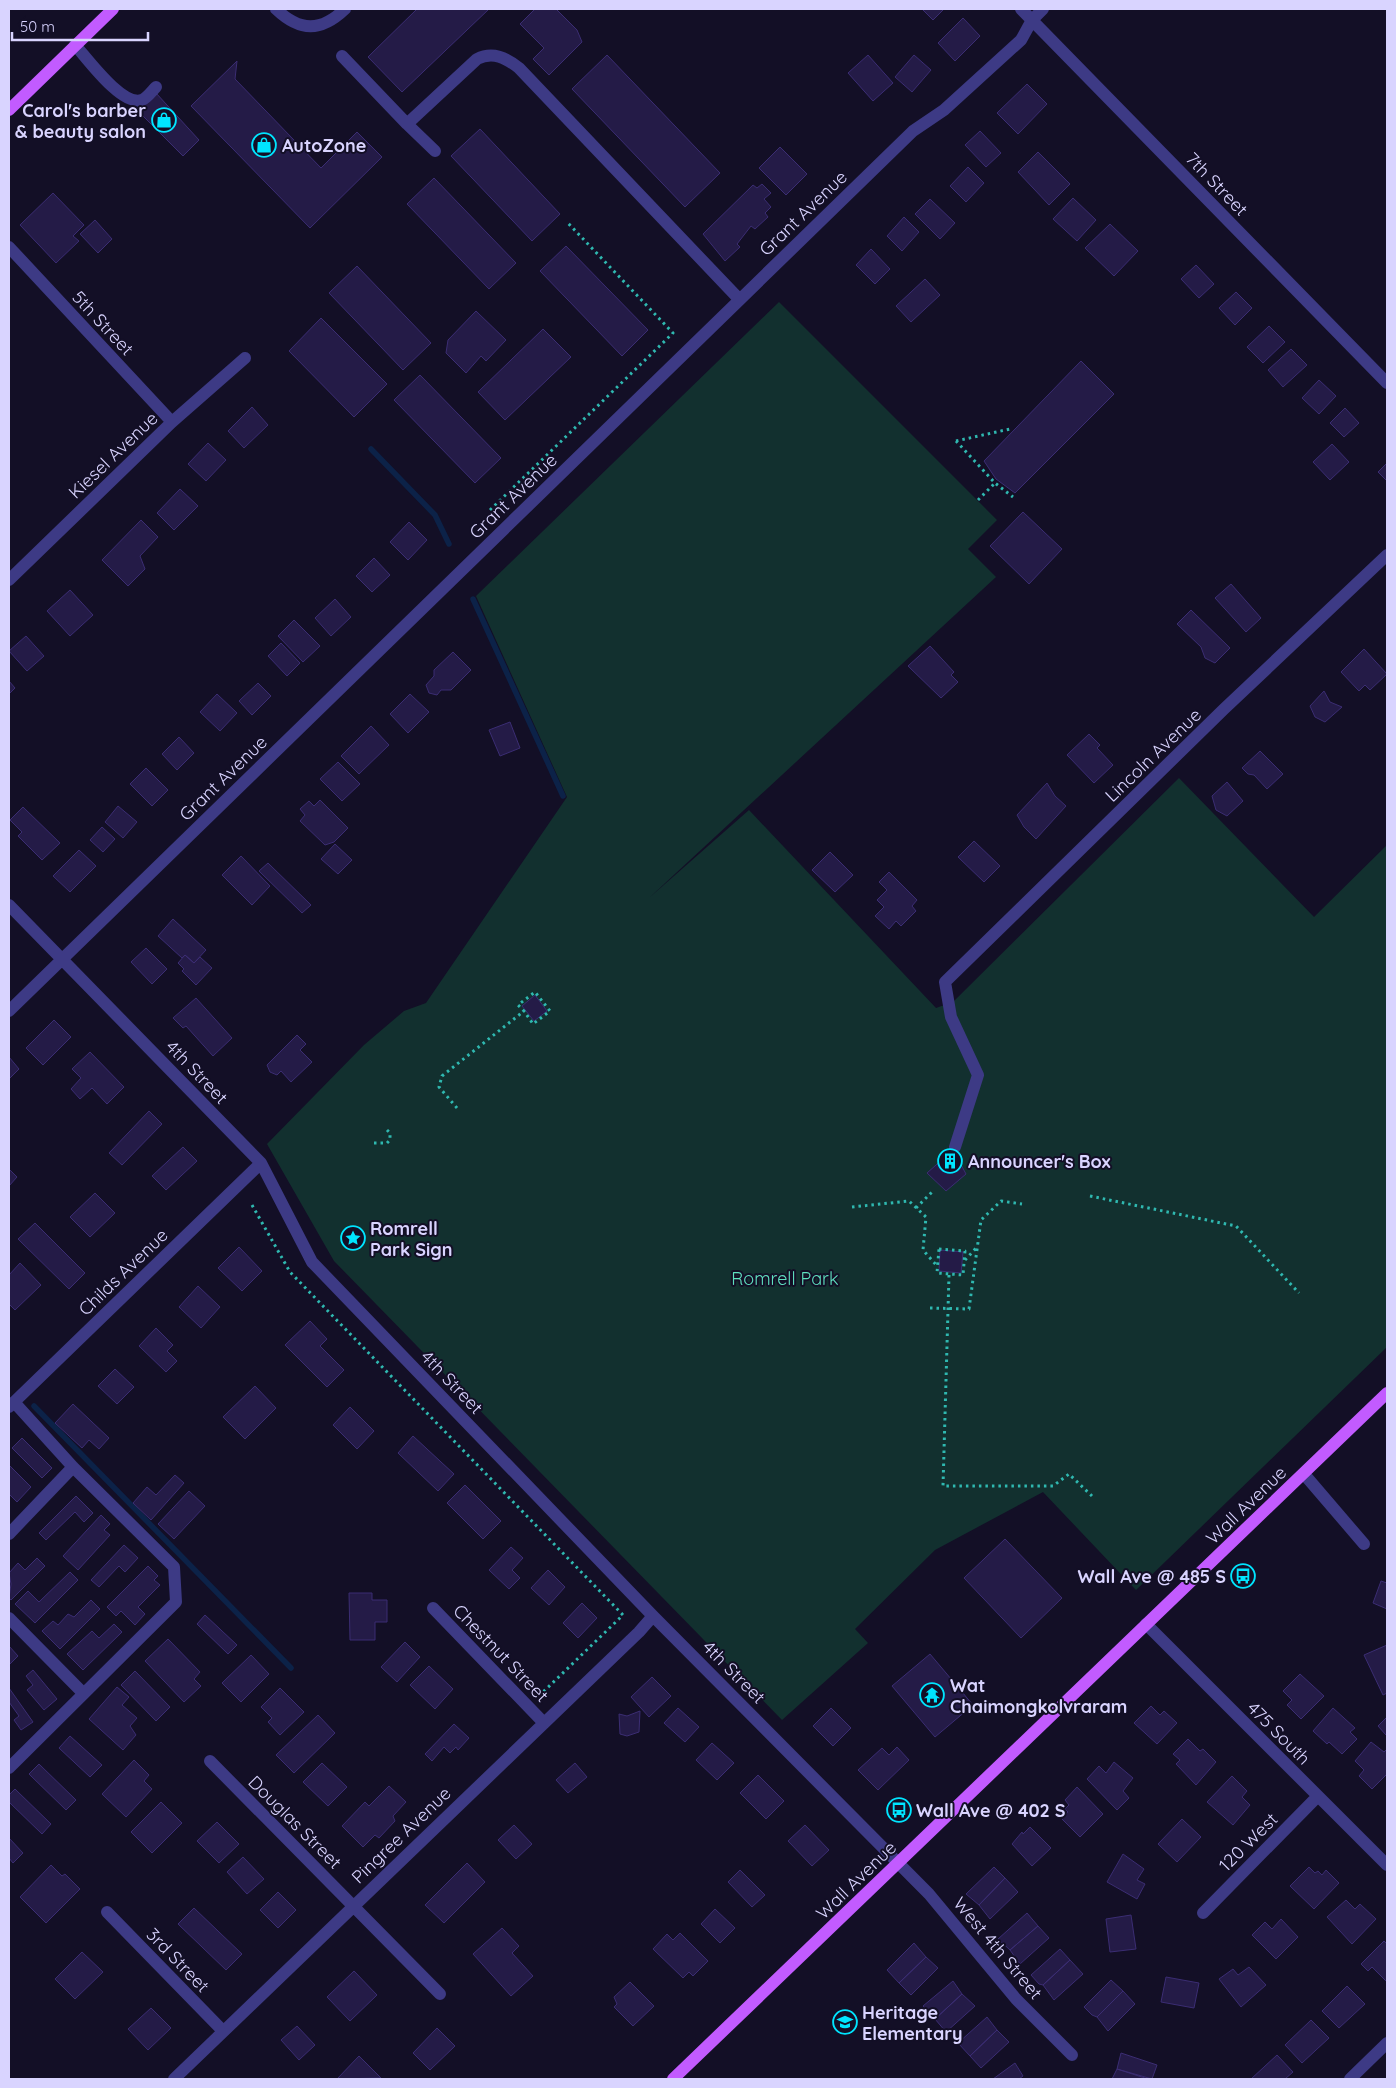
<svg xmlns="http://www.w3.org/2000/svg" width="1396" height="2088" font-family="Quicksand,sans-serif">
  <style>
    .green { fill: #12302f }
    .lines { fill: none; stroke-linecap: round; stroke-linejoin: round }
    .stream { stroke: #0c2248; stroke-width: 5.5 }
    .building { fill: #241b47; stroke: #3b2d73 }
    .path { stroke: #2fb8b0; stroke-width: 3; stroke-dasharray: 2.5 4; stroke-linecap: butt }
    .minor { stroke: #3d3a85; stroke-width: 12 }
    .major { stroke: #c25bff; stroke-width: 12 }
    .labels { text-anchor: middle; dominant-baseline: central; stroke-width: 4; stroke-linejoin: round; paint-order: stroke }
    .poi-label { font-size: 18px; font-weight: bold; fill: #d9d4ff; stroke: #130f26; text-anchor: start }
    .street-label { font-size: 18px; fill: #d9d4ff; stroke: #130f26 }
    .park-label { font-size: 18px; fill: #5fe0c0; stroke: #130f26 }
  </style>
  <rect width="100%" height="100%" fill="#130f26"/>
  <!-- green -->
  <path class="green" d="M779,302L997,520L968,549L996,577L649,898L749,810L936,1008L953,1002L1179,778L1314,917L1387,845V1347L1136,1590L1043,1492L935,1550L855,1629L868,1643L782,1720L334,1261L267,1144L364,1045L404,1011L426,1003L567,797L476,596Z"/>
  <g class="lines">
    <!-- stream -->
    <path class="stream" d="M371,449L435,515L449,544
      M473,599L563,796
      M34,1406L291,1668"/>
  </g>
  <!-- building -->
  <path class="building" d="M417,9H489L402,92L368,57Z
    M535,9H556L577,30L582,42L549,75L533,59L544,48L520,24Z
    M922,9H944L933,20Z
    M963,18L980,36L955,61L938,43Z
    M607,55L720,173L685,207L572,89Z
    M868,55L893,83L873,101L848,73Z
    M914,55L931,70L912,92L895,77Z
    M237,61L235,79L321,168L357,132L382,157L310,228L191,106Z
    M1027,84L1047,104L1018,134L997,113Z
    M156,93L199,140L183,156L138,111Z
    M480,129L560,214L532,241L451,156Z
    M980,131L1001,153L986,167L965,145Z
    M780,147L807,174L786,195L759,168Z
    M1038,152L1070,184L1049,205L1018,172Z
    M968,167L984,183L966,202L950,186Z
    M434,178L516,263L489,289L407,204Z
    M762,184L771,193L764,199L771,207L765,213L768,217L755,229L751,226L737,244L740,247L725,261L703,234L753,185L757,188Z
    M53,193L84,225L73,236L79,241L56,263L20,225Z
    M1073,198L1096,220L1077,241L1053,219Z
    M930,199L955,223L940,239L915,214Z
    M904,217L919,232L902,251L887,236Z
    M95,220L112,239L98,253L80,234Z
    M1110,224L1138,251L1114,276L1085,248Z
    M566,246L648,330L622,356L540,271Z
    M871,249L890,269L875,284L856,265Z
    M1196,265L1214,284L1199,298L1181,279Z
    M357,266L431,343L403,370L329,293Z
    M925,279L940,295L911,322L896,306Z
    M1236,292L1252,308L1235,325L1219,308Z
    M476,311L506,340L486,361L481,356L466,373L446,353L448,340Z
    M321,318L387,384L354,417L289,351Z
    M1269,326L1285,342L1263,363L1247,347Z
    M543,329L571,357L505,420L478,392Z
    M1291,349L1307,365L1283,387L1268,370Z
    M1081,361L1114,394L1015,493L996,479L984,461Z
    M420,375L501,458L475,483L394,400Z
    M1319,380L1336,396L1319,414L1302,398Z
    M252,407L268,425L244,448L228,431Z
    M1345,408L1359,423L1344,437L1330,423Z
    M208,443L226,460L206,481L188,464Z
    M1332,444L1349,462L1330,480L1313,462Z
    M1387,463V481L1378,472Z
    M180,489L198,506L174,530L157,513Z
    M1023,512L1062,549L1029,584L990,546Z
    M141,520L158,537L140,556L145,569L128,586L102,560Z
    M409,522L427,540L408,560L390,542Z
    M374,558L390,575L372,592L356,576Z
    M1231,584L1261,618L1246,632L1215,598Z
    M70,590L93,615L70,636L47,611Z
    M335,599L351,617L331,636L315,618Z
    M1191,610L1230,648L1215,663L1205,658L1201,647L1177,624Z
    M294,620L320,646L303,662L278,636Z
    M26,636L44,656L27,671L9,651Z
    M281,643L300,663L287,676L268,656Z
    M930,646L954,672L951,675L958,682L941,698L908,666Z
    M1364,649L1387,674L1370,690L1365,685L1359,691L1341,672Z
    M453,652L471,670L451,690H441L437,695L429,693L426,685L434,676V670Z
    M9,681L15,688L9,694Z
    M258,683L271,696L252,715L239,701Z
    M1324,691L1330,702L1342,707L1325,722L1315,717L1310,706Z
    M217,694L237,713L220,731L200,712Z
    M410,694L429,712L408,733L390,714Z
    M510,722L520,748L500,756L489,730Z
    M371,726L389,745L359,774L341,756Z
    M1089,734L1100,745L1097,748L1113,765L1094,783L1067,755Z
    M179,737L194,753L177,770L162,754Z
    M1260,751L1283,774L1267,789L1254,775L1248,774L1242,768Z
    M338,762L360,784L342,801L320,779Z
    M146,768L168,790L152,806L130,784Z
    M1227,782L1243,801L1227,816L1216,810L1212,796Z
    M1047,783L1055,796L1066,806L1036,839L1024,827L1017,815Z
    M320,800L348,828L334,842L325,845L300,821L305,815L300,809L309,801L314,806Z
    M118,806L137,822L123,838L105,822Z
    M23,807L60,843L42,860L18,836L22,832L10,820Z
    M102,827L115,839L103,852L90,840Z
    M974,841L1000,866L984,882L958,857Z
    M335,844L352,860L338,874L321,859Z
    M79,850L96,866L70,892L53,876Z
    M830,852L853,875L835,892L812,870Z
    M241,856L270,886L252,905L222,875Z
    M268,863L311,905L302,913L259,871Z
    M889,872L917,900L912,906L916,911L901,926L896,921L889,929L875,916L884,907L877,900L887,890L879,882Z
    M173,919L206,950L194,963L185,955L182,958L158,936Z
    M146,948L167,969L152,984L131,962Z
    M185,955L194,963L200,957L212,968L196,985L182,971L184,969L178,963Z
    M535,995L547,1011L534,1021L522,1006Z
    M196,998L232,1038L213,1056L186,1026L183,1028L173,1018Z
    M54,1020L71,1037L43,1065L26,1048Z
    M297,1035L306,1044L300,1050L312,1062L291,1082L281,1071L277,1075L270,1072L267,1065Z
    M90,1052L124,1087L107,1104L92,1088L80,1099L71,1089L81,1078L72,1069Z
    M9,1057L19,1069L9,1079Z
    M149,1111L162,1124L122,1165L109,1153Z
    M183,1147L197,1161L166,1190L152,1176Z
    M953,1150L966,1174L946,1191L927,1173Z
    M9,1169L17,1177L9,1186Z
    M95,1193L115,1213L90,1237L70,1217Z
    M35,1223L85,1273L69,1289L18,1239Z
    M239,1247L262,1271L242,1291L218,1268Z
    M940,1250L963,1252L961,1273L939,1271Z
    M20,1263L41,1285L15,1310L9,1304V1275Z
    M198,1286L220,1307L201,1328L179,1307Z
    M310,1321L327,1339L320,1346L344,1370L327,1387L285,1345Z
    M156,1328L173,1345L167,1351L177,1361L166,1372L139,1346Z
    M115,1369L134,1387L117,1404L98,1386Z
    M255,1386L276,1408L245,1439L223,1417Z
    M73,1404L109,1438L99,1449L89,1440L82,1448L55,1423Z
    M350,1407L374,1431L357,1449L333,1425Z
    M413,1436L454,1474L438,1491L398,1453Z
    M22,1438L52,1468L42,1478L12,1448Z
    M9,1465L31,1487L17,1502L9,1494Z
    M175,1475L184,1483L151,1520L133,1503L147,1487L156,1495Z
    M465,1485L501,1521L483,1539L447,1503Z
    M189,1491L205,1506L174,1539L158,1524Z
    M76,1496L93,1513L84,1522L75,1512L46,1540L39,1533Z
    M101,1515L110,1524L104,1530L110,1535L78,1570L63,1556Z
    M1005,1539L1062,1598L1021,1638L964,1578Z
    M124,1545L138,1558L125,1572L119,1566L99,1587L91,1580Z
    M511,1547L523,1558L512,1570L520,1578L509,1589L489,1570Z
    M37,1558L45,1566L11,1600L9,1598L11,1584L9,1573L18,1563L25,1570Z
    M148,1566L158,1576L154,1580L160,1585L138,1607L145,1614L135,1625L121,1611L116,1616L107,1607Z
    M548,1570L565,1587L549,1605L531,1588Z
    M70,1572L78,1580L35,1623L15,1604L28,1591L39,1602Z
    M1381,1581L1387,1583V1609L1373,1603Z
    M349,1593H372V1600H387V1622H375V1640H350Z
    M91,1600L100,1609L60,1649L42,1631L53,1621L58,1625L68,1614L74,1617Z
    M582,1603L597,1618L578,1638L563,1623Z
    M205,1615L237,1645L228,1654L197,1624Z
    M114,1624L122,1632L83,1670L67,1654L92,1631L99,1638Z
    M168,1639L200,1672L194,1679L201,1686L184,1702L145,1661Z
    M405,1642L420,1657L397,1682L381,1667Z
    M1387,1645V1693L1383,1695L1364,1655Z
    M9,1646L18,1656L9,1665Z
    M930,1654L973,1705L935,1737L892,1686Z
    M251,1655L269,1674L241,1702L222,1683Z
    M429,1666L453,1689L435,1709L410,1685Z
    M33,1670L57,1699L44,1710L27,1690L33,1685L26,1676Z
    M135,1671L170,1707L156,1721L121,1685Z
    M1300,1674L1324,1696L1301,1719L1287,1705L1292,1700L1283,1691Z
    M652,1677L671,1696L649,1717L631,1697Z
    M117,1687L129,1697L122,1705L137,1718L130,1726L136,1735L123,1750L89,1719Z
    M9,1688L33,1722L21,1730L14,1720L19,1716L9,1702Z
    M280,1688L304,1712L280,1735L268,1722L272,1718L261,1707Z
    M1151,1706L1160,1715L1164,1711L1177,1723L1157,1744L1134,1723Z
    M678,1708L699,1727L685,1742L664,1723Z
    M831,1708L851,1728L833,1746L813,1726Z
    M1333,1708L1355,1728L1350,1732L1357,1739L1342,1754L1329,1742L1327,1744L1313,1731Z
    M640,1711L639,1732L627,1736L620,1734L619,1714L627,1716Z
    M318,1715L335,1733L294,1773L276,1755Z
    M1387,1717V1734L1386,1735L1378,1726Z
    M454,1724L469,1738L458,1750L456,1747L450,1753L444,1747L432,1761L425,1754Z
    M70,1736L102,1765L90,1777L59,1748Z
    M1188,1739L1200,1751L1203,1749L1216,1762L1196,1785L1176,1764L1180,1760L1173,1754Z
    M1371,1742L1384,1752L1387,1749V1774L1372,1789L1359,1776L1364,1770L1355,1761Z
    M712,1743L734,1763L717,1780L696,1760Z
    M897,1747L909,1760L878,1790L858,1770L882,1748L889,1755Z
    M134,1760L149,1775L144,1781L152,1789L126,1817L102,1794Z
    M1114,1762L1133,1778L1123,1791L1129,1798L1117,1810L1087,1779L1099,1766L1106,1773Z
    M322,1763L347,1787L328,1806L303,1782Z
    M575,1763L587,1777L568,1793L556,1780Z
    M39,1764L76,1800L66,1810L29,1774Z
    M758,1775L784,1801L766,1819L740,1793Z
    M1232,1776L1247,1791L1242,1797L1250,1805L1233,1825L1207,1802Z
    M389,1786L406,1802L393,1816L395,1821L379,1838L375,1835L363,1847L342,1826L365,1802L369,1806Z
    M1077,1787L1103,1814L1080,1837L1061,1818L1068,1812L1065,1809L1069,1805L1065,1800Z
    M15,1789L51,1824L42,1834L9,1802V1795Z
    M161,1802L182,1823L152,1853L131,1832Z
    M1182,1819L1201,1837L1177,1862L1158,1844Z
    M217,1822L239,1844L219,1863L197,1841Z
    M514,1825L532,1844L516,1859L498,1840Z
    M805,1825L829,1850L812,1866L788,1841Z
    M1030,1827L1051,1848L1032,1866L1012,1844L1022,1832L1023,1834Z
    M9,1838L23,1853L13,1863L9,1858Z
    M1123,1854L1144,1869L1137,1880L1145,1884L1137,1899L1107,1882Z
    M243,1857L264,1879L247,1894L227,1872Z
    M467,1863L485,1882L444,1923L425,1905Z
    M51,1865L62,1876L65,1874L80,1889L46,1923L20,1897Z
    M994,1867L1005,1878L979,1905L966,1894Z
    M1309,1867L1315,1873L1318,1871L1322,1875L1326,1870L1339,1883L1314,1909L1290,1886Z
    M740,1870L765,1895L752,1907L728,1882Z
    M1005,1878L1018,1892L990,1919L979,1905Z
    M278,1892L296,1910L278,1928L260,1910Z
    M1346,1900L1355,1909L1360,1904L1376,1919L1352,1944L1327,1917Z
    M194,1908L242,1954L226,1970L178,1924Z
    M715,1909L735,1928L720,1943L701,1924Z
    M1027,1913L1038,1926L1010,1950L998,1939Z
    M1131,1915L1136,1949L1110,1952L1106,1919Z
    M1281,1919L1298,1937L1276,1959L1252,1935L1265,1922L1272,1929Z
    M1038,1926L1049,1938L1020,1964L1010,1950Z
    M502,1928L519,1946L512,1953L533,1976L511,1996L473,1954Z
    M680,1933L708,1961L693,1976L689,1972L683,1978L653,1949L667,1934L673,1940Z
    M1384,1941L1387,1944V1982L1372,1967L1368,1971L1361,1964Z
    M914,1943L926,1957L899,1983L887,1970Z
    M1060,1949L1070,1960L1043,1985L1039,1984L1031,1975Z
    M82,1952L103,1972L75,1999L55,1979Z
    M926,1957L938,1968L911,1995L899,1983Z
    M1070,1960L1083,1974L1054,2000L1043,1985Z
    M1249,1967L1266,1985L1241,2007L1219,1979L1233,1969L1238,1975Z
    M354,1971L377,1995L350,2021L327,1997Z
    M1166,1977L1199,1983L1194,2008L1161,2002Z
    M1111,1980L1123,1991L1097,2017L1092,2015L1084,2007Z
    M953,1981L962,1994L935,2019L923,2006Z
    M630,1982L654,2006L633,2026L614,2007L617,2004L614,1997Z
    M1347,1986L1365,2004L1339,2028L1322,2011Z
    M1123,1991L1135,2004L1108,2031L1097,2017Z
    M962,1994L975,2006L946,2032L935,2019Z
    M151,2008L171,2028L148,2050L128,2029Z
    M987,2017L997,2030L970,2056L958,2043Z
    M1311,2020L1329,2038L1302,2063L1285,2045Z
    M297,2026L315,2045L299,2060L281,2040Z
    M437,2028L455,2046L430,2070L413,2053Z
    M997,2030L1009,2042L981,2068L970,2056Z
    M1121,2053L1157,2065L1152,2079L1117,2069Z
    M1277,2055L1293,2072L1285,2079H1251Z
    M359,2056L381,2078L337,2079Z
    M1015,2063L1023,2076L1019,2079H993Z
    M1117,2069L1148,2079H1112Z"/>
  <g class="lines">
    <!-- path -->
    <path class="path" d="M956,441L995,483L1013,497
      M956,441L1010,429
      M978,500L995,483
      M490,510L673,333L566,221
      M457,1108L439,1087L442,1076L524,1011L518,1005L535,992L550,1011L533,1024L524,1011
      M374,1143H387L390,1140V1133L386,1129
      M1090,1196L1236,1226L1299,1293
      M252,1205L290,1272L623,1615L541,1694
      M852,1207L909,1201L926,1217L923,1250L938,1267
      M916,1208L934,1190
      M939,1249L965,1251L963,1275L937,1273Z
      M965,1260L978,1246
      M949,1275L943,1486H1053L1069,1474L1092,1496
      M930,1308L969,1309L981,1220L1001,1201L1022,1204"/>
    <!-- minor -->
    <path class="minor" d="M276,9C300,32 321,32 345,9
      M1021,9L1387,383
      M75,45C87,58 122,107 142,100C147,98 152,91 156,87
      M342,56L407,124L477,59C493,51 506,58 519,68L739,299
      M407,124L435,151
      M9,247L172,422
      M9,580L172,422L245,358
      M9,905L261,1163L312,1262L653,1616L929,1894L1016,1999L1072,2055
      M9,1011L913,131L944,110L1021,40L1032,20L1043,9
      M955,1147L978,1075L951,1017L945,982L1224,709L1387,555
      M9,1407L261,1163
      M1304,1474L1364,1544
      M9,1534L73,1467
      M433,1608L544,1723
      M9,1618L83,1693
      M1146,1624L1387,1865
      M210,1761L440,1994
      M9,1768L176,1602L174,1567L73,1467L14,1402
      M107,1912L223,2031
      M1203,1913L1318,1796
      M174,2079L639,1632L653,1616
      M1350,2079L1387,2043"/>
    <!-- major -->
    <path class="major" d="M9,110L113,9
      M673,2079L1387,1393"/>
  </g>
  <!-- icons -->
  <defs>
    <g id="shop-ring" transform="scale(1.25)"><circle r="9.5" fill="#130f26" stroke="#00e5ff" stroke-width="1.5"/><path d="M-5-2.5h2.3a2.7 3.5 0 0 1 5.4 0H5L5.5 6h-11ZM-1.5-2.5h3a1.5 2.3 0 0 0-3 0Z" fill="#00e5ff"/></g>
    <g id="building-ring" transform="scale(1.25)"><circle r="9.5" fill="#130f26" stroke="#00e5ff" stroke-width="1.5"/><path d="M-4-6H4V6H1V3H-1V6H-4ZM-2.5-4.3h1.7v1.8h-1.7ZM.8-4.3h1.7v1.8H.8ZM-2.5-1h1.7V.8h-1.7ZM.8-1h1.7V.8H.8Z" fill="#00e5ff"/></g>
    <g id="sight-ring" transform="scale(1.25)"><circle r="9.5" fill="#130f26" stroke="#00e5ff" stroke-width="1.5"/><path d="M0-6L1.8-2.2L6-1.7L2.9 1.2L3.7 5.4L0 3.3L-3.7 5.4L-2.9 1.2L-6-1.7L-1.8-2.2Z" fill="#00e5ff"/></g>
    <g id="bus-ring" transform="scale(1.25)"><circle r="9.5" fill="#130f26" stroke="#00e5ff" stroke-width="1.5"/><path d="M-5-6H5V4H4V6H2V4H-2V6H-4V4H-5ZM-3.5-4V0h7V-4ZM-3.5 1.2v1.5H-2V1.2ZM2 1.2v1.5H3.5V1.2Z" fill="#00e5ff"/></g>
    <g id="temple-ring" transform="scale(1.25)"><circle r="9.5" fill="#130f26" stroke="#00e5ff" stroke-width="1.5"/><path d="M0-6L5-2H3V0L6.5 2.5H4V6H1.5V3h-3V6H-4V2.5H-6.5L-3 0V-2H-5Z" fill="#00e5ff"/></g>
    <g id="school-ring" transform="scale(1.25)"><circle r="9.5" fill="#130f26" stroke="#00e5ff" stroke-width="1.5"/><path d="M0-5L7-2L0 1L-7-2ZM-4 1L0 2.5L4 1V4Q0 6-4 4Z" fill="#00e5ff"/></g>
  </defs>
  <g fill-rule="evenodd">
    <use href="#shop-ring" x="164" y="120"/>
    <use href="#shop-ring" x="264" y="145"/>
    <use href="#building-ring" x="950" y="1161"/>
    <use href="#sight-ring" x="353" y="1238"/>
    <use href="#bus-ring" x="1243" y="1576"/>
    <use href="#temple-ring" x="932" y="1695"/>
    <use href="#bus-ring" x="899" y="1810"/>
    <use href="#school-ring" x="845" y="2022"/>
  </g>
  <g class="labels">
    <!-- poi labels -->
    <g class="poi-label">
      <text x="146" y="110" text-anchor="end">Carol's barber<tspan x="146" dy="21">&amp; beauty salon</tspan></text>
      <text x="282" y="145">AutoZone</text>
      <text x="968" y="1161">Announcer's Box</text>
      <text x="370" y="1228">Romrell<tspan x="370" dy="21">Park Sign</tspan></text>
      <text x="1226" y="1576" text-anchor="end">Wall Ave @ 485 S</text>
      <text x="950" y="1685">Wat<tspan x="950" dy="21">Chaimongkolvraram</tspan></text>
      <text x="916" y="1810">Wall Ave @ 402 S</text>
      <text x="862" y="2012">Heritage<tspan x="862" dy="21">Elementary</tspan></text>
    </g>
    <!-- street labels -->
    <g class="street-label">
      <text transform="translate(1217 184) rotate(46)">7th Street</text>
      <text transform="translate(803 213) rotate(-44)">Grant Avenue</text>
      <text transform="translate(103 323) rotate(47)">5th Street</text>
      <text transform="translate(113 455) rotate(-44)">Kiesel Avenue</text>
      <text transform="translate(513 496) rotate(-44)">Grant Avenue</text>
      <text transform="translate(1153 755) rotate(-44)">Lincoln Avenue</text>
      <text transform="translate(223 778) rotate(-44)">Grant Avenue</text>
      <text transform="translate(197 1072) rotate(46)">4th Street</text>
      <text transform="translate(123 1272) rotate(-44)">Childs Avenue</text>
      <text transform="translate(452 1382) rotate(46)">4th Street</text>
      <text transform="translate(1246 1505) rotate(-44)">Wall Avenue</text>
      <text transform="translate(501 1653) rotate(46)">Chestnut Street</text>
      <text transform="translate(734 1672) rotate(45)">4th Street</text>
      <text transform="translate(1279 1733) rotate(45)">475 South</text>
      <text transform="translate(295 1822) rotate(45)">Douglas Street</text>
      <text transform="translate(401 1835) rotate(-44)">Pingree Avenue</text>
      <text transform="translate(1248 1842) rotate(-45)">120 West</text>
      <text transform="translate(856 1880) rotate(-44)">Wall Avenue</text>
      <text transform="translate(998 1948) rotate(50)">West 4th Street</text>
      <text transform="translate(178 1960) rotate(46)">3rd Street</text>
    </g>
    <!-- park labels -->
    <g class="park-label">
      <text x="785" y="1278">Romrell Park</text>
    </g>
  </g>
  <!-- border -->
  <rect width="1396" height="2088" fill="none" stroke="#d9d4ff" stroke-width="20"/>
  <!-- scale -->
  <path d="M12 32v8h136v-8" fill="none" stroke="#d9d4ff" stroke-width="2.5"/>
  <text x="20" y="32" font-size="15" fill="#d9d4ff" stroke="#130f26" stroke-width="4" paint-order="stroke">50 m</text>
</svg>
